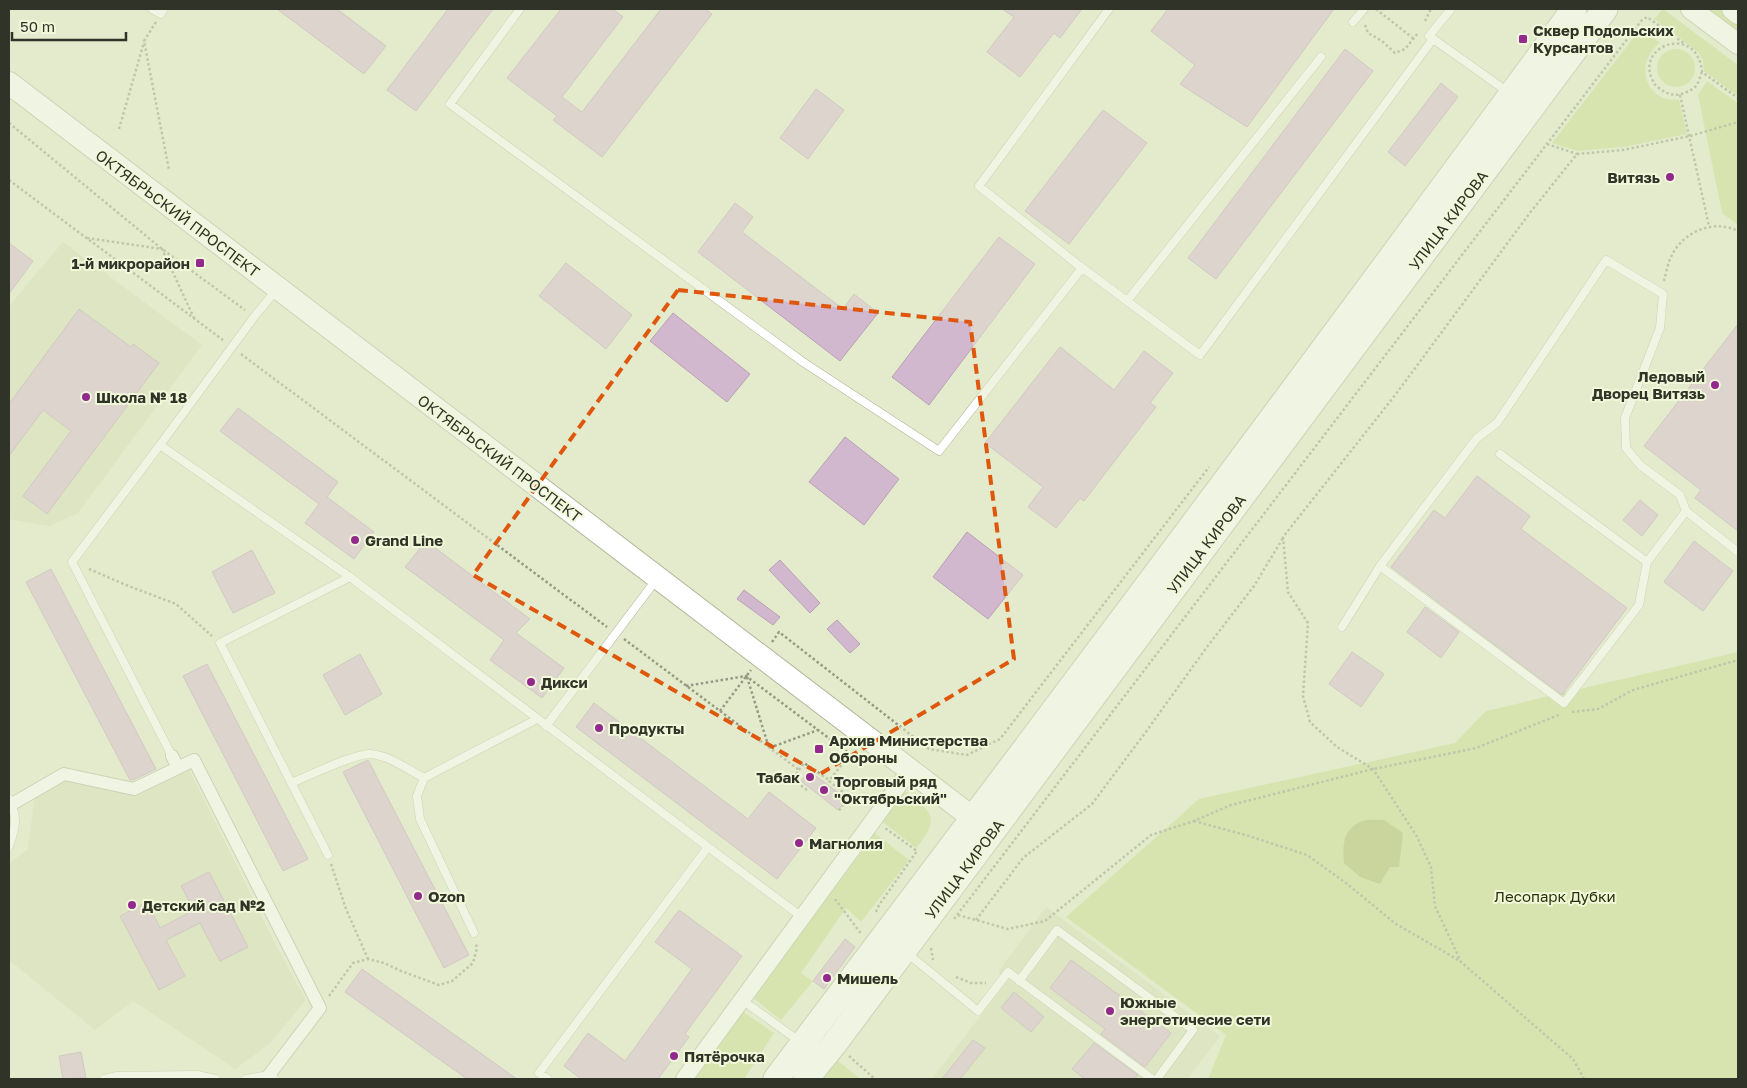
<svg xmlns="http://www.w3.org/2000/svg" width="1747" height="1088" font-family="'Golos Text',sans-serif">
  <style>
    .built { fill: #d4ddb9 }
    .green { fill: #cadb8d }
    .water { fill: #a8ba62 }
    .building { fill: #d2b8ce; stroke: #b9a0b5 }
    .lines { fill: none; stroke-linecap: round; stroke-linejoin: round }
    .service-casing { stroke: #b0b79a; stroke-width: 9 }
    .pedestrian-casing { stroke: #b0b79a; stroke-width: 14 }
    .minor-casing { stroke: #b0b79a; stroke-width: 18 }
    .tertiary-casing { stroke: #b0b79a; stroke-width: 22 }
    .secondary-casing { stroke: #b0b79a; stroke-width: 24 }
    .primary-casing { stroke: #b0b79a; stroke-width: 27 }
    .path { stroke: #959a84; stroke-width: 2.5; stroke-dasharray: 2.5 2.5; stroke-linecap: butt }
    .service { stroke: #fff; stroke-width: 8 }
    .pedestrian { stroke: #fff; stroke-width: 12 }
    .minor { stroke: #fff; stroke-width: 16 }
    .tertiary { stroke: #fff; stroke-width: 20 }
    .secondary { stroke: #fff; stroke-width: 22 }
    .primary { stroke: #fff; stroke-width: 25 }
    .marked { fill: none; stroke: #df570d; stroke-width: 4; stroke-dasharray: 10 6; stroke-linejoin: round }
    .poi-dot { fill: #93298c; stroke: #f0f8d9; stroke-width: 2 }
    .labels { text-anchor: middle; dominant-baseline: central; stroke-width: 4; stroke-linejoin: round; paint-order: stroke }
    .poi-label { font-size: 15px; font-weight: bold; fill: #303327; stroke: #f0f8d9; text-anchor: start }
    .street-label { font-size: 15px; fill: #303327; stroke: #f0f8d9 }
    .park-label { font-size: 15px; fill: #2b320c; stroke: #f0f8d9 }
  </style>
  <rect width="100%" height="100%" fill="#e3ebcc"/>
  <!-- built -->
  <path class="built" d="M63,242L202,345L78,513L49,526L9,519V306Z
    M188,767L276,946L306,1000L268,1045L235,1069L133,1001L95,1030L9,960V864L28,849L35,795L65,778L134,793Z
    M1046,907L1220,1036L1188,1079H932L1008,980L998,972Z"/>
  <!-- green -->
  <path class="green" d="M1663,9L1738,65V96L1704,71L1703,61L1699,53L1654,19Z
    M1705,9H1719L1738,23V33Z
    M1641,28L1660,43C1640,57 1640,87 1663,98C1668,100 1674,99 1679,100L1687,134L1624,147L1577,151L1552,143Z
    M1657 68a19 19 0 1 1 38 0a19 19 0 1 1-38 0Z
    M1707,81L1738,103V225L1722,213L1698,95Z
    M1738,652V1079H1208L1226,1035L1066,917L1199,799L1455,743L1486,711Z
    M901,788C930,810 943,816 916,848L879,819Z
    M871,830L909,860L861,922L846,908L801,973L813,981L781,1020L752,997Z
    M742,1011L774,1033L744,1079H692Z
    M832,1056L860,1079H815Z"/>
  <!-- water -->
  <path class="water" d="M1384,820L1403,833L1399,867H1390L1380,884L1360,877L1344,863C1343,846 1342,831 1360,822C1366,819 1377,820 1384,820Z"/>
  <!-- building -->
  <path class="building" d="M277,9H337L386,46L364,74Z
    M448,9H493L416,111L387,90Z
    M561,9H613L623,17L562,97L582,112L661,9H705L712,14L602,157L553,120L557,116L507,78Z
    M1002,9H1082L1060,38L1054,33L1020,77L987,52L1014,17Z
    M1168,9H1334L1247,127L1180,84L1195,65L1151,31Z
    M1345,49L1373,71L1216,279L1188,258Z
    M1441,83L1458,97L1405,166L1388,152Z
    M816,89L844,110L808,159L780,138Z
    M1103,110L1147,143L1069,244L1025,211Z
    M735,203L753,217L742,232L843,309L854,294L878,313L840,361L698,252Z
    M999,237L1035,264L929,405L892,377Z
    M9,243L33,261L9,294Z
    M566,263L632,315L606,349L539,296Z
    M79,309L131,347L133,344L159,363L47,514L23,496L71,431L43,410L9,456V404Z
    M673,313L750,374L727,402L650,341Z
    M1738,324V531L1695,498L1701,490L1644,446Z
    M1060,347L1114,390L1144,351L1173,373L1150,403L1156,407L1084,501L1080,498L1056,528L1028,507L1043,487L985,443Z
    M238,408L338,482L327,497L374,532L354,559L305,523L319,504L220,431Z
    M845,437L899,479L864,525L809,482Z
    M1477,476L1530,516L1521,529L1627,608L1562,695L1391,567L1434,510L1445,518Z
    M1640,500L1658,515L1642,536L1623,520Z
    M967,532L1023,575L988,619L933,577Z
    M426,541L530,619L516,633L564,668L542,698L490,660L504,640L405,567Z
    M1694,541L1733,571L1703,611L1664,582Z
    M252,550L275,593L233,613L212,572Z
    M780,560L820,603L810,613L769,570Z
    M51,569L156,769L133,780H130L26,582Z
    M744,590L780,617L773,625L737,599Z
    M1425,607L1459,632L1441,658L1407,632Z
    M837,620L860,644L850,653L827,629Z
    M1352,652L1384,674L1361,707L1329,684Z
    M360,654L382,694L345,715L323,675Z
    M207,664L308,859L283,871L183,676Z
    M594,703L748,819L769,792L816,828L777,879L576,727Z
    M368,760L469,955L444,968L343,772Z
    M809,771L847,799L838,810L801,781Z
    M209,872L248,947L220,961L200,923L166,940L185,976L159,990L120,916L147,902L160,928L194,910L181,886Z
    M679,910L742,956L685,1034L689,1037L658,1079H581L564,1066L588,1033L625,1061L692,969L655,942Z
    M845,939L855,947L824,989L813,981Z
    M1071,960L1171,1033L1145,1067L1101,1034L1105,1029L1050,988Z
    M362,969L517,1079H467L345,992Z
    M1014,992L1044,1017L1031,1032L1001,1008Z
    M973,1040L985,1048L960,1079H942Z
    M1094,1043L1138,1075L1134,1079H1085L1072,1069Z
    M81,1052L86,1078L63,1079L59,1056Z"/>
  <g class="lines">
    <!-- service casing -->
    <g class="service-casing">
      <path id="service" d="M152,9L161,14L164,9
        M520,9L450,104L803,362L939,451L1082,268L979,186L1109,9
        M1451,9L1429,36L1508,92
        M1353,22L1364,9
        M1080,266L1127,301L1321,57
        M277,289L254,317L160,445L350,577L708,847
        M1127,301L1200,355L1433,39
        M160,445L72,562L172,756
        M1500,454L1647,562L1686,511
        M1380,566L1564,703L1639,605L1647,562
        M1342,627L1380,566L1477,438L1497,423L1606,260L1663,294L1660,328L1625,418L1626,448L1640,465L1680,495L1686,511L1738,552
        M546,726L656,580
        M291,783C306,777 358,752 371,754C390,756 407,769 424,778
        M9,799C18,817 16,827 9,846
        M328,855L220,643L350,577
        M474,933L420,819L417,796L424,778L537,719
        M907,953L978,1011L1008,972L1152,1079
        M1019,981L1057,930L1193,1030L1157,1079
        M742,1000L799,1041
        M104,1079L117,1076L197,1075L216,1079
        M246,1079L269,1075L275,1079
        M548,1079L539,1073L708,847L802,917"/>
    </g>
    <!-- pedestrian casing -->
    <g class="pedestrian-casing">
      <path id="pedestrian" d="M172,756L178,768
        M12,804L64,774L134,789L194,760L320,1008L269,1075"/>
    </g>
    <!-- minor casing -->
    <g class="minor-casing">
      <path id="minor" d="M684,1079L910,770"/>
    </g>
    <!-- tertiary casing -->
    <g class="tertiary-casing">
      <path id="tertiary" d="M1691,9L1738,44
        M1732,9L1738,14"/>
    </g>
    <!-- secondary casing -->
    <g class="secondary-casing">
      <path id="secondary" d="M9,83L986,828"/>
    </g>
    <!-- primary casing -->
    <g class="primary-casing">
      <path id="primary" d="M776,1079C1045,724 1311,368 1574,9
        M806,1079L835,1043L1605,9"/>
    </g>
    <!-- path -->
    <path class="path" d="M1376,9L1414,39
      M1425,21L1431,9
      M156,22L144,41L169,170
      M1365,25L1368,33L1382,41L1395,53L1405,49L1418,33
      M1702,72C1700,76 1699,82 1696,86C1694,89 1690,90 1687,92C1676,97 1668,95 1659,88C1655,86 1654,83 1652,79C1636,44 1698,24 1702,72L1738,98
      M1680,95L1709,226
      M9,123L162,249L245,310
      M119,129L144,42
      M1547,144L1577,154
      M9,180L223,340
      M87,238L162,249L194,318
      M1664,281C1666,273 1668,262 1672,255C1684,231 1714,219 1738,231
      M241,354L607,627
      M89,569L126,585L176,604L212,636
      M624,639L799,770
      M772,642L779,632L929,749L967,755L1000,739L1209,467
      M747,677L769,748L818,730
      M686,686L746,676L850,754L829,781L849,797L838,812
      M720,711L751,670
      M1572,712L1598,709L1633,690L1738,660
      M807,790L792,779L804,763L829,780
      M1194,821L1249,836L1307,855L1346,883L1396,924L1460,961
      M331,864L346,909L368,959
      M835,899L862,935
      M876,912L879,905L917,851L885,828
      M958,915L1008,929L1045,921L1151,835L1194,821L1231,805L1373,769L1476,748L1561,714
      M954,919L1641,21L1647,17L1685,44
      M976,920L1023,858L1092,804L1145,733L1207,647L1254,586L1283,538
      M931,948L933,960
      M956,977L971,983H986
      M329,996L353,963L368,959L384,963L401,971L439,985L452,981L473,963L477,948L476,944
      M849,1056L875,1079
      M1584,1079L1573,1059L1461,962L1435,906L1431,867L1416,835L1373,769L1337,747L1310,722L1303,696L1308,623L1288,592L1283,537L1396,394L1529,214L1577,154L1623,150L1690,136L1738,122"/>
    <!-- service -->
    <use href="#service" class="service"/>
    <!-- pedestrian -->
    <use href="#pedestrian" class="pedestrian"/>
    <!-- minor -->
    <use href="#minor" class="minor"/>
    <!-- tertiary -->
    <use href="#tertiary" class="tertiary"/>
    <!-- secondary -->
    <use href="#secondary" class="secondary"/>
    <!-- primary -->
    <use href="#primary" class="primary"/>
  </g>
  <!-- marked area -->
  <path d="M0 0H1747V1088H0ZM678,290L970,322L1014,659L820,774L473,575Z" fill="#e3ebcc" fill-opacity=".55" fill-rule="evenodd"/>
  <path class="marked" d="M678,290L970,322L1014,659L820,774L473,575Z"/>
  <!-- markers -->
  <g class="poi-dot">
    <rect x="1518" y="34" width="10" height="10" rx="2.5"/>
    <circle cx="1670" cy="177" r="5"/>
    <rect x="195" y="258" width="10" height="10" rx="2.5"/>
    <circle cx="1715" cy="385" r="5"/>
    <circle cx="86" cy="397" r="5"/>
    <circle cx="355" cy="540" r="5"/>
    <circle cx="531" cy="682" r="5"/>
    <circle cx="599" cy="728" r="5"/>
    <rect x="814" y="744" width="10" height="10" rx="2.5"/>
    <circle cx="810" cy="777" r="5"/>
    <circle cx="824" cy="790" r="5"/>
    <circle cx="799" cy="843" r="5"/>
    <circle cx="418" cy="896" r="5"/>
    <circle cx="132" cy="905" r="5"/>
    <circle cx="827" cy="978" r="5"/>
    <circle cx="1110" cy="1011" r="5"/>
    <circle cx="674" cy="1056" r="5"/>
  </g>
  <g class="labels">
    <!-- poi labels -->
    <g class="poi-label">
      <text x="1533" y="30">Сквер Подольских<tspan x="1533" dy="17">Курсантов</tspan></text>
      <text x="1660" y="177" text-anchor="end">Витязь</text>
      <text x="190" y="263" text-anchor="end">1-й микрорайон</text>
      <text x="1705" y="376" text-anchor="end">Ледовый<tspan x="1705" dy="17">Дворец Витязь</tspan></text>
      <text x="96" y="397">Школа № 18</text>
      <text x="365" y="540">Grand Line</text>
      <text x="541" y="682">Дикси</text>
      <text x="609" y="728">Продукты</text>
      <text x="829" y="740">Архив Министерства<tspan x="829" dy="17">Обороны</tspan></text>
      <text x="800" y="777" text-anchor="end">Табак</text>
      <text x="834" y="781">Торговый ряд<tspan x="834" dy="17">"Октябрьский"</tspan></text>
      <text x="809" y="843">Магнолия</text>
      <text x="428" y="896">Ozon</text>
      <text x="142" y="905">Детский сад №2</text>
      <text x="837" y="978">Мишель</text>
      <text x="1120" y="1002">Южные<tspan x="1120" dy="17">энергетичесие сети</tspan></text>
      <text x="684" y="1056">Пятёрочка</text>
    </g>
    <!-- street labels -->
    <g class="street-label">
      <text transform="translate(178 213) rotate(37)">ОКТЯБРЬСКИЙ ПРОСПЕКТ</text>
      <text transform="translate(1448 220) rotate(-53)">УЛИЦА КИРОВА</text>
      <text transform="translate(500 458) rotate(37)">ОКТЯБРЬСКИЙ ПРОСПЕКТ</text>
      <text transform="translate(1206 544) rotate(-53)">УЛИЦА КИРОВА</text>
      <text transform="translate(964 869) rotate(-53)">УЛИЦА КИРОВА</text>
    </g>
    <!-- park labels -->
    <g class="park-label">
      <text x="1555" y="896">Лесопарк Дубки</text>
    </g>
  </g>
  <!-- border -->
  <rect width="1747" height="1088" fill="none" stroke="#303327" stroke-width="20"/>
  <!-- scale -->
  <path d="M12 32v8h114v-8" fill="none" stroke="#303327" stroke-width="2.5"/>
  <text x="20" y="32" font-size="15" fill="#303327" stroke="#f0f8d9" stroke-width="4" paint-order="stroke">50 m</text>
</svg>
